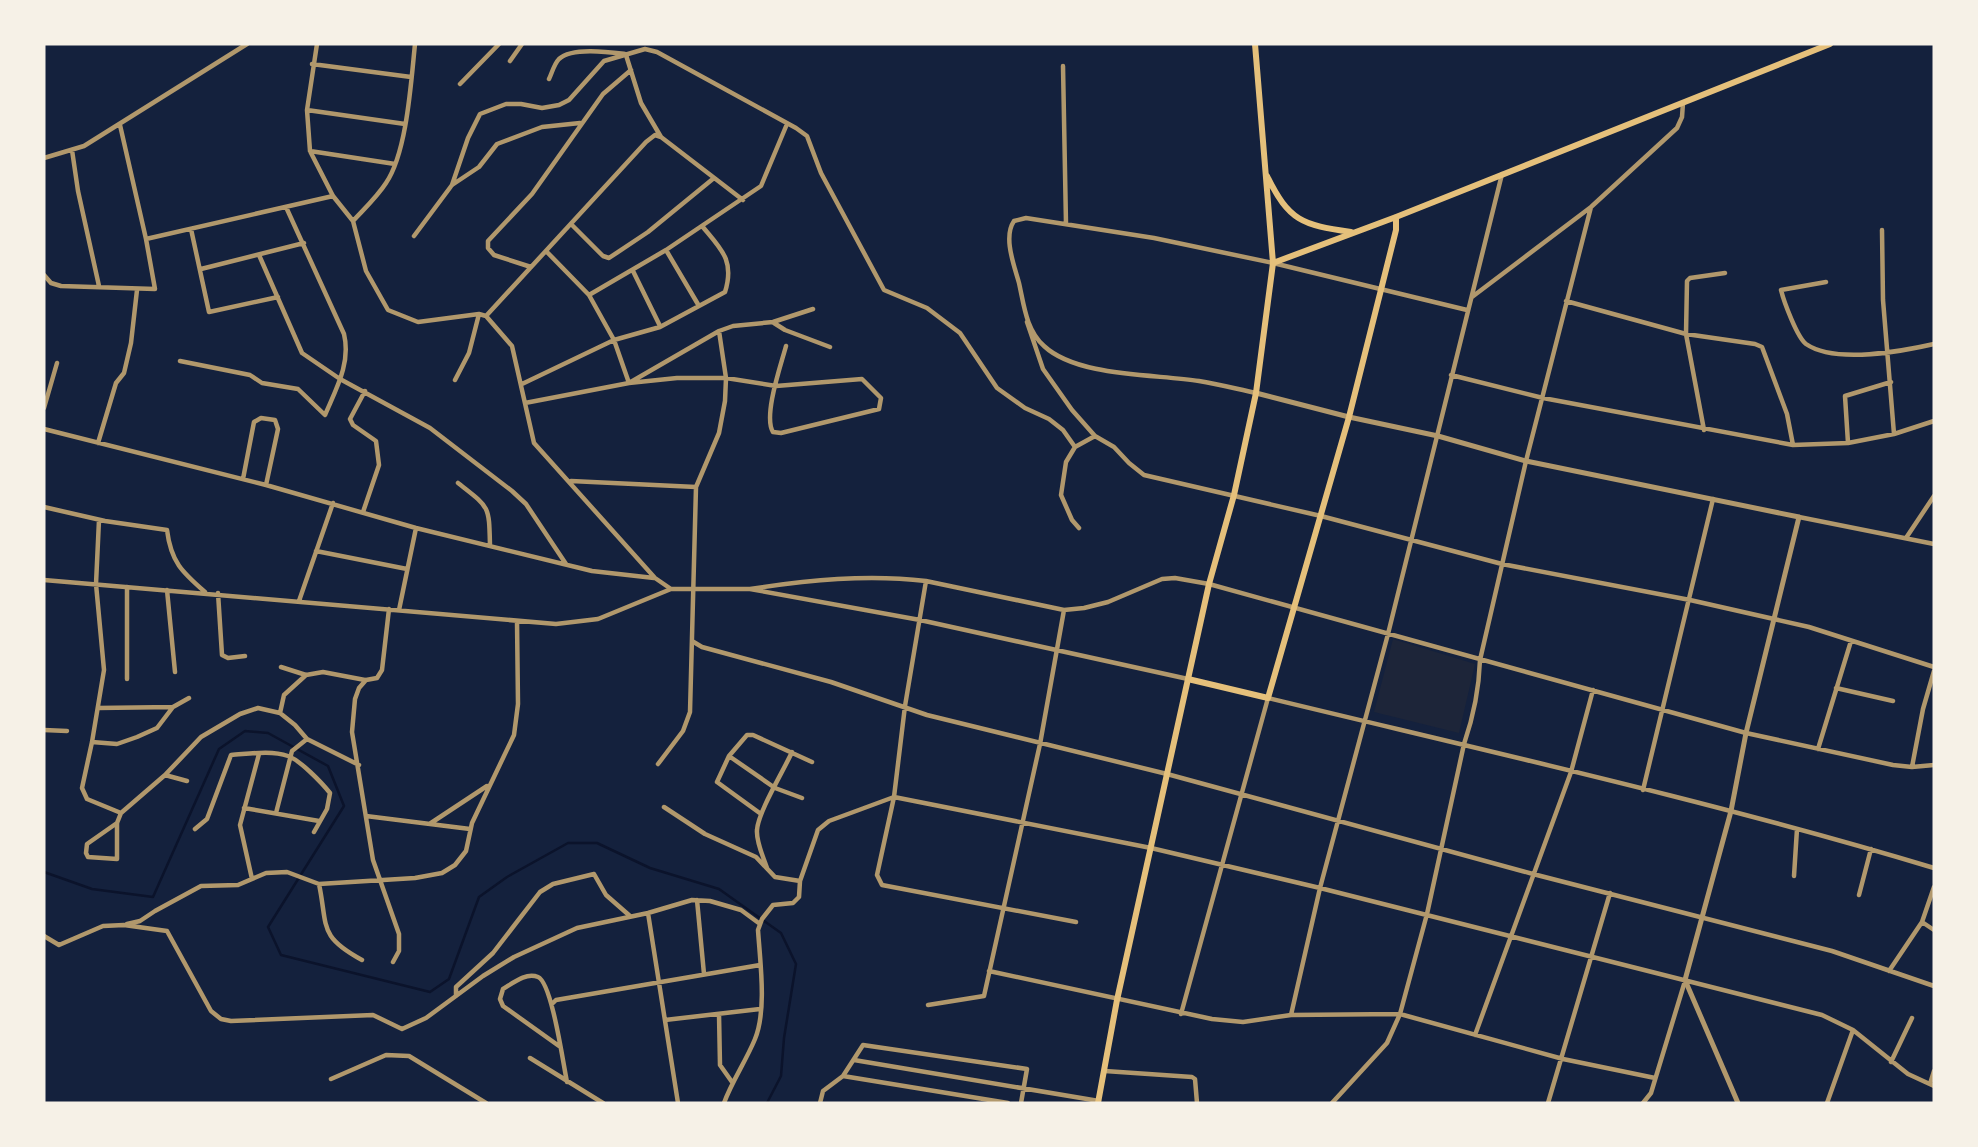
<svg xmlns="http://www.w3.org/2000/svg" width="1978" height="1147" font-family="'Noto Sans',sans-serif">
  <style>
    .green { fill: #1d2539 }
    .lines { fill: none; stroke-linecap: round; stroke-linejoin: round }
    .stream { stroke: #0b132b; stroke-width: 2.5 }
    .minor { stroke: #b1986c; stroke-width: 4.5 }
    .tertiary { stroke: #b1986c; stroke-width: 5 }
    .secondary { stroke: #e5c07b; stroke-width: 6 }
  </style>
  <rect width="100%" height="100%" fill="#14213d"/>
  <!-- green -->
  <path class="green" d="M1393,639L1475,664L1459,733L1374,712Z"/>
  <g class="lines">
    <!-- stream -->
    <path class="stream" d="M44,872L92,889L153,897L219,749L245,731L268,733L328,766L344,806L268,927L281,955L430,992L449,979L479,897L507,877L568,843H597L650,868L719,889L781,933L796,964L784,1038L781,1076L767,1103"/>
    <!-- minor -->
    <path class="minor" d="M317,44L307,110L310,151L333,196L353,221L366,271L388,310L418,322L479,314L486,316L512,346L534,443L655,578L671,589
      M626,55L641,103L661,137L743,200
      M510,61L522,44
      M312,64L411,77
      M1063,66L1066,224
      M549,79C552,73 554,64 559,59C572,47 609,52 625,54
      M460,84L499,44
      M307,110L405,124
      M72,150L78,191L99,286
      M310,151L395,164
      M44,158L84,146L247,44
      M452,185L468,138L480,114L506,104H521L542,108L559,105L569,100L604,61L645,49L657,52L796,128L807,136L821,173L884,290L927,308L960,333L997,388L1025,408L1049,419L1063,430L1075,447
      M353,221C364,209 377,197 386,183C407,152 411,82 415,44
      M571,224L603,256L609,258L648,232L714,178
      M191,229L209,312L278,297
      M1882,230L1883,300L1894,434
      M414,236L452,185L479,167L497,144L542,127L580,123
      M146,239L333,196
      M666,250L699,306
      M546,251L589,295L614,340L629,383L719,331L733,326L773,322L813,309
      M259,255L302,353L340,379L430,428L512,491L526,504L566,564
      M531,267L494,255L488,248V241L532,194L603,94L631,70
      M201,269L304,243
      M633,271L660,326
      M44,275L51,283L61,286L155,289L146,239L120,125
      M1826,282L1781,290C1784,302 1797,337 1806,344C1835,364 1903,351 1934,344
      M589,295L666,250L761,186L787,124
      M1472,297L1591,207L1677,128L1682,117L1683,103
      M1566,301L1686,334L1755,344L1762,347L1787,414L1793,445
      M486,316L646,142L655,135L661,137
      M1027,322L1043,369L1072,410L1095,436L1114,447L1129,463L1144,475L1321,516L1502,564L1690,600L1809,627L1934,667
      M774,323L785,330L830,347
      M180,361L250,375L262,383L298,389L325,415C336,389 351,363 344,334L286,207
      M1451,375L1543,398L1793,445L1848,443L1894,434L1934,421
      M455,380L469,353L479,314
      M522,384L614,340L660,327L725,292C735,260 721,249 702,226
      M1256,393C1237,389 1218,384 1199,381C1155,374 1077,377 1044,346C1026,330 1024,305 1019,283C1014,265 1003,237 1014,221L1026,218L1154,238L1273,263L1467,310
      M525,403L629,383L677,378H726L776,386L862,379L881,398L879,409L781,433L773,432C763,416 781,365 786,346
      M44,408L57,363
      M44,429L266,485L416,528L592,571L654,578
      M1704,430L1686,334L1687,281L1690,278L1725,273
      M98,443L116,383L124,373L131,343L137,290
      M1848,443L1845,396L1891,382
      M243,479L254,422L261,418L275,420L278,429L266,485
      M571,481L696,487
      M458,483C490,508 489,505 490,546
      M44,507L105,521L167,530C171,562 182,572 205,592
      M363,512L379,465L376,441L353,425L350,419L365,391
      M1799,517L1934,544
      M99,520L96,584L104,670L92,742L82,788L87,799L121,813
      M1079,528L1072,520L1061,495L1066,462L1075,447L1095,436
      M1906,538L1934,496
      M316,551L407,569
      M44,580L556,624L598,619L671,589H750L920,620L1188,679
      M926,581L905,706L894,797L877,875L882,885L1076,922
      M127,587V679
      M750,589C808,580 867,574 926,581L1064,610L1084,608L1108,602L1162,579L1175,578L1209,584L1746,733L1893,765L1912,767L1934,765
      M167,590L175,672
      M218,593L222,655L228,658L245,656
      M299,601L333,503
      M389,609L382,670L377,678L366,680L359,688L355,699L352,732L373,860L399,934V951L393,962
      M399,610L416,528
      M692,641L702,647L831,682L927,715L1167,774L1533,874L1832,951L1934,986
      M281,667L306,675L323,672L365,680
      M1836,688L1893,701
      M98,708L173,707
      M280,713L284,695L306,675
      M44,730L67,731
      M92,742L117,744L137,737L157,728L173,707L189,698
      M1818,749L1851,641
      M729,756L775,788L802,798
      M658,764L683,731L690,712L696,487L719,433L725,401L726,378L719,331
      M1912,767L1923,709L1934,671
      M165,775L187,781
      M1643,790L1713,499
      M664,807L705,834L756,857L775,877L800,881
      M244,808L319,821
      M276,813L292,751L307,739
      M761,814L717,782L729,756L747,735H753L812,762
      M366,816L470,829
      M117,823L87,844L86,853L88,857L117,859V823L121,813L165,775L201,737L240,714L258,708L280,713L295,725L307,739L359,765
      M431,823L487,786
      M195,829L207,819L231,755C248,754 271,750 288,756C300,760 322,783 330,793L327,809L314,832
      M767,868C763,856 756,842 757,830C758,812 784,770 792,752
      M1794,876L1797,829
      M252,879L240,825L259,754
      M319,884C328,927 318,936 362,960
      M1859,895L1871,849
      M697,900L704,974
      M648,913L678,1103
      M1922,922L1934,930
      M127,924L140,921L155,911L201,886L238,885L266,873L287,872L319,884L415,878L442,873L455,865L466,851L472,823L514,735L518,704L517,621
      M44,936L59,945L103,926L124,925L167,931L211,1011L221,1019L231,1021L373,1015L402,1029L426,1018L483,976L514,957L577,928L648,913L692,900L710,901L741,910L760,924
      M989,971L1212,1019L1243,1022L1291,1015L1400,1014L1563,1059L1655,1078
      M1889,971L1922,922L1934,887
      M456,996V987L493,953L540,892L553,884L594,874L606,895L630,916
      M553,1003L556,1000L760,965
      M928,1005L984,996L1040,744L1064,610
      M719,1014L720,1065L732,1082
      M1181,1014L1268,698C1491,752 1715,802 1934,868
      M1291,1015L1320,888L1388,634L1502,174
      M665,1020L760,1009
      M1475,1035L1571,772L1593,690
      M559,1046L503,1006L500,999L503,989C513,983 526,972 538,977C552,983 563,1063 567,1082
      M530,1058L603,1103
      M854,1060L1099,1101
      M1891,1062L1912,1018
      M1105,1071L1192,1077L1195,1079L1197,1103
      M843,1076L1008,1103
      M331,1079L386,1055L409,1056L486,1103
      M1930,1084L1934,1071
      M724,1103C732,1081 746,1061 755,1039C767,1010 760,961 758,930L762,919L773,905L793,903L799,897L800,881L818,830L829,821L894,797L1151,848L1320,888L1822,1015L1853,1030L1908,1074L1934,1086
      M820,1103L823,1091L843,1076L863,1045L1027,1069L1021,1103
      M1332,1103L1387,1043L1400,1014L1427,914L1464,744C1474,715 1479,690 1480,660L1526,461L1591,207
      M1548,1103L1610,893
      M1643,1103L1651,1093L1685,981
      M1827,1103L1853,1030"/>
    <!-- tertiary -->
    <path class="tertiary" d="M1256,393L1349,417L1438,436L1526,461L1799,517L1746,733L1731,811L1685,980L1738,1103"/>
    <!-- secondary -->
    <path class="secondary" d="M1267,176C1289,221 1302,225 1351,232
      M1273,263L1396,217L1830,44
      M1188,679L1268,698L1349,417L1396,230V217
      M1098,1103L1117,1000L1209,584L1234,495L1256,393L1273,263L1255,44"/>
  </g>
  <!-- border -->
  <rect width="1978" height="1147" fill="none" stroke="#f6f1e7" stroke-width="91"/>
</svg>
